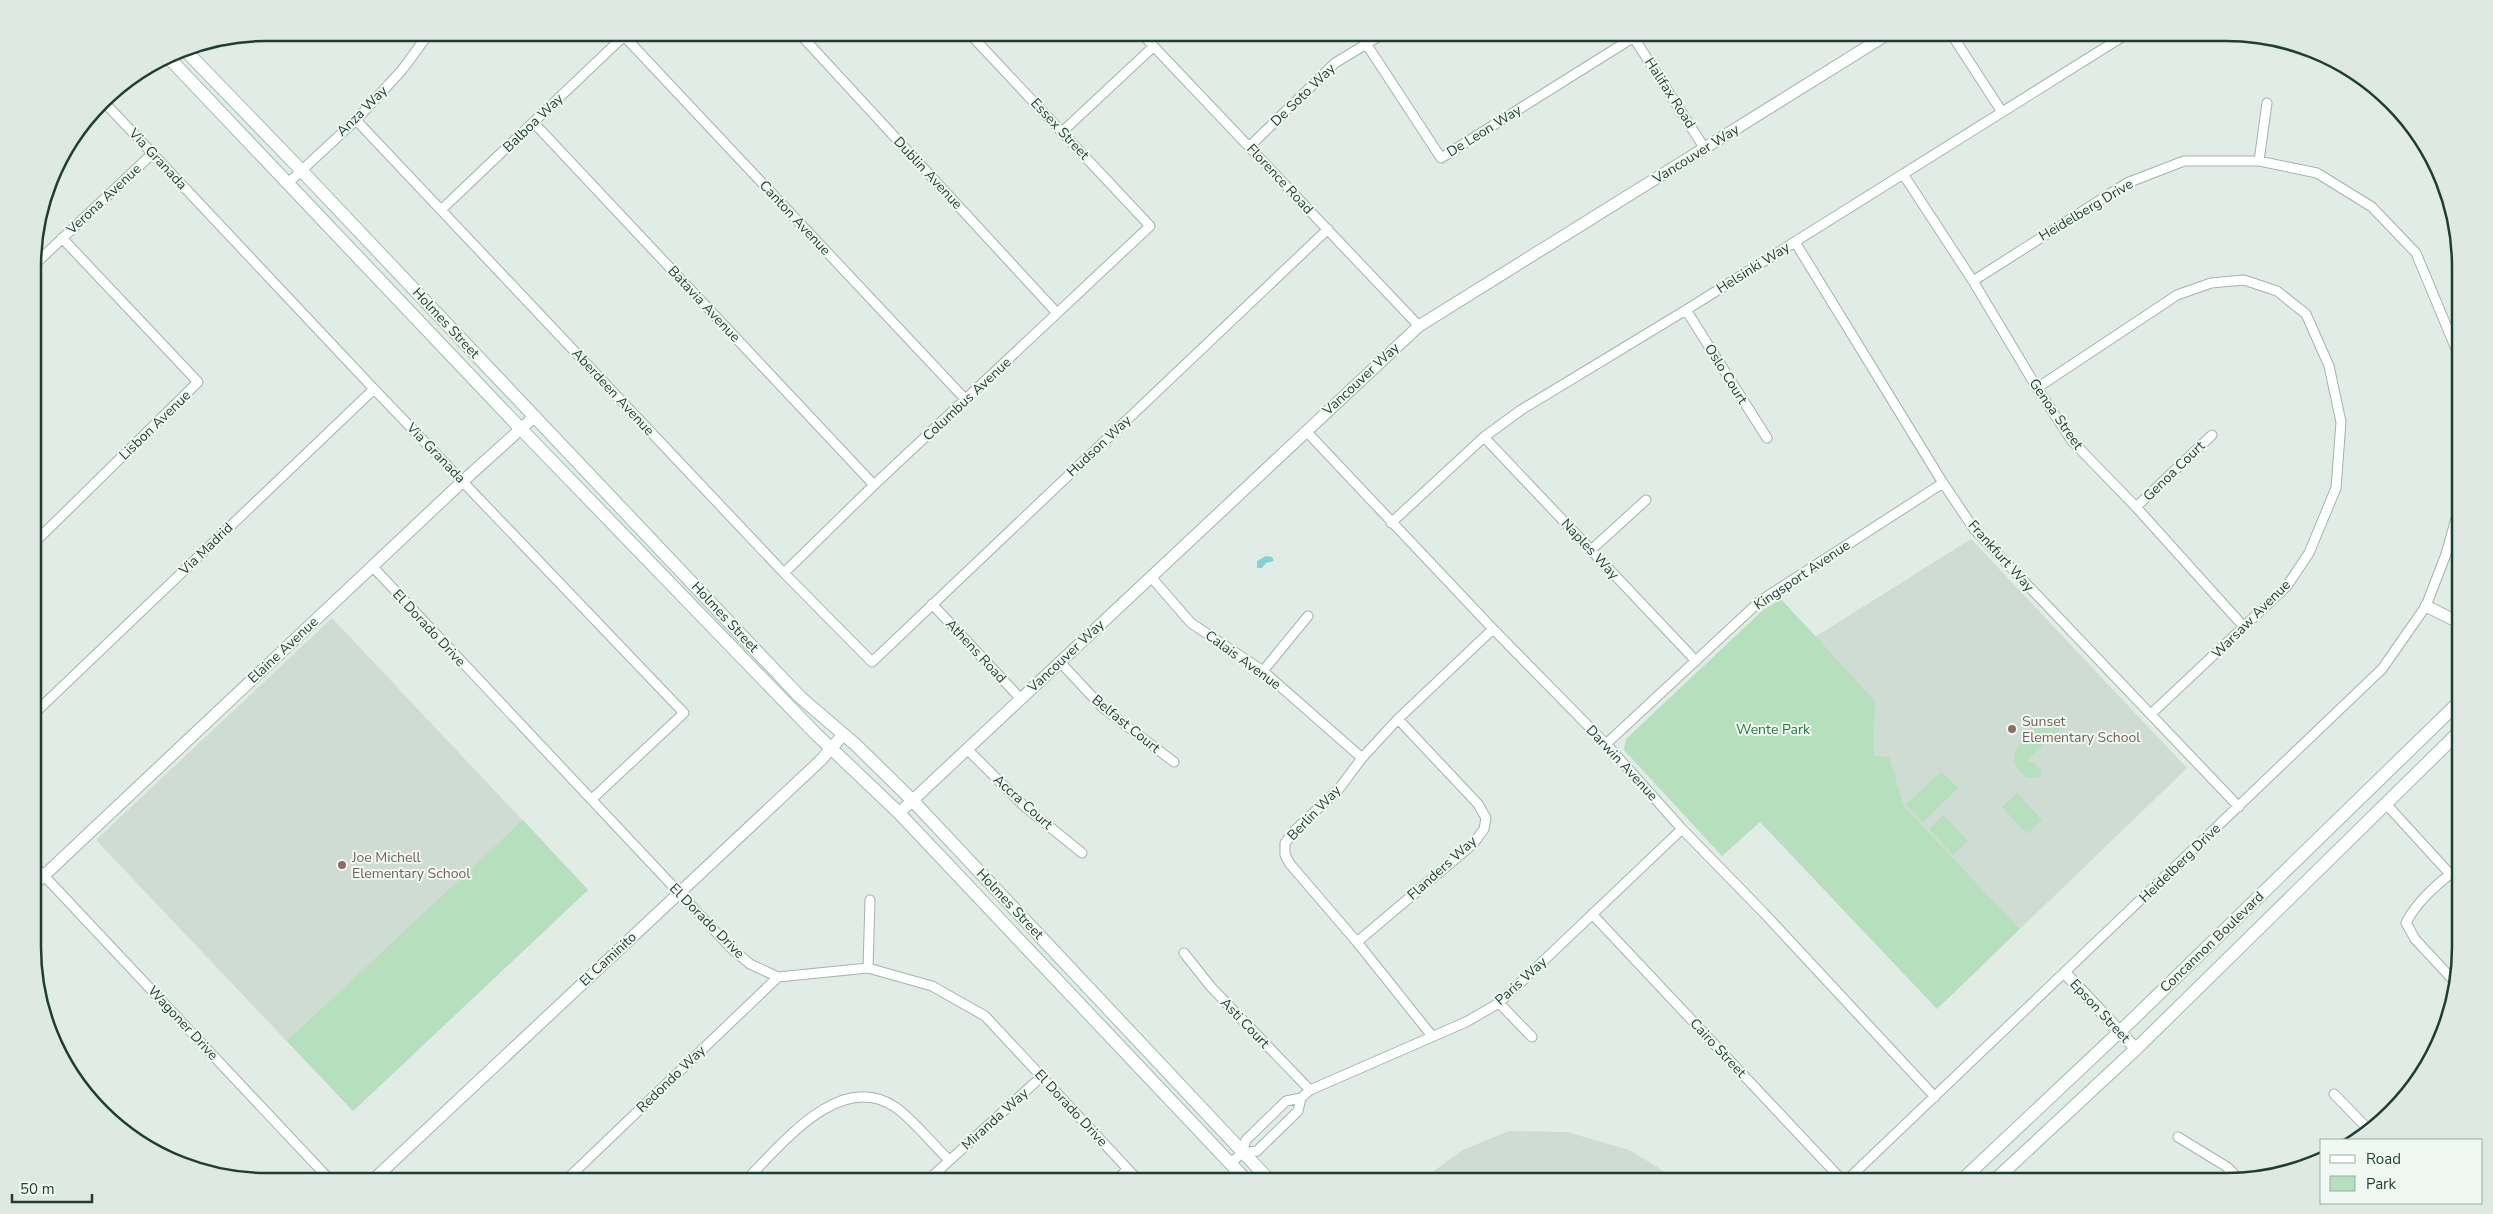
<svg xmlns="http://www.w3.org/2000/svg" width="2493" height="1214" font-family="'Nunito Sans',sans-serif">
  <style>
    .built { fill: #cedcd4 }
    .green { fill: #b6dfbd }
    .water { fill: #83d3d6 }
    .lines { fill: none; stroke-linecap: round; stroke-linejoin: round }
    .minor-casing { stroke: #a2b4ac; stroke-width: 11 }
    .tertiary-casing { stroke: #a2b4ac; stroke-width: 13 }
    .secondary-casing { stroke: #a0bcaf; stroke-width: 14 }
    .minor { stroke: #fff; stroke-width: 9 }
    .tertiary { stroke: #fff; stroke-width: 11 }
    .secondary { stroke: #fff; stroke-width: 12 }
    .education-dot { fill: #8d6e63; stroke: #f0f8f3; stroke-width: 2 }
    .labels { text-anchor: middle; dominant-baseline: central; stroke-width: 4; stroke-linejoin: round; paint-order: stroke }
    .street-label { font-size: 14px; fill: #1f3e32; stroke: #f0f8f3 }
    .education-label { font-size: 14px; fill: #785e54; stroke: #f0f8f3; text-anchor: start }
    .park-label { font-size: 14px; fill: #26783c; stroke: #f0f8f3 }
    .rim { fill: none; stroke: #1f3e32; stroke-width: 2.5 }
  </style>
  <rect width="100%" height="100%" fill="#e0ece5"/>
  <!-- built -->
  <path class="built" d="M1971,539L2187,768L2020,929L1904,806L1888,757H1874L1875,701L1815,637Z
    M332,618L588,890L353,1111L96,840Z
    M1509,1131L1567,1132L1629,1150L1659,1168L1674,1181H1420L1463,1150Z"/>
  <!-- green -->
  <path class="green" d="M1781,599L1875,701L1874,756L1889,757L1904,806L2020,929L1937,1009L1760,822L1722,856L1624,750L1626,739L1763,610Z
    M2046,717L2061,728L2028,759L2027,761L2035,764L2042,771L2041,777L2027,778C2001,757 2020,743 2037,726C2040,723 2042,720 2046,717Z
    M1939,773H1943L1958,788L1923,822L1906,805Z
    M2017,793L2042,820L2027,834L2002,807Z
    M1943,815L1968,841L1953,855L1929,829Z
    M523,820L588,890L353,1111L287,1041Z"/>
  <!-- water -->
  <path class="water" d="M1266,556L1272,557L1274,561L1266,563L1262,568H1257V561Z"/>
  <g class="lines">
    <!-- minor casing -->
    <g class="minor-casing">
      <path id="minor" d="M798,32L1057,313
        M1140,32L1419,326
        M1950,32L2002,112
        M1634,38L1705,149
        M1367,45L1441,158L1642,32
        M104,102L374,389L684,713L592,799
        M356,120L784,573L872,662L1328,229
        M534,123L874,485
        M1063,131L1153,47
        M1250,146L1335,63L1386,32
        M2259,161L2267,103
        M1903,174L1973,281L2037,388L2072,441L2136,507L2244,627
        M287,184L356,120L402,70L430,32
        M441,210L624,36L966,400
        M1795,242L1943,483L1974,529L2239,807
        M33,266L153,153
        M1973,281L2127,183L2184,161H2259L2317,173L2372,207L2416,253L2456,349L2459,365
        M1686,310L1767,438
        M2037,388L2177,295L2211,283L2244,280L2277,291L2306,314L2329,366L2341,422L2336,488L2309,553L2287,586L2151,714
        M1306,431L1493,629L1606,744L1682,829L1763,912L1935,1097
        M1484,437L1696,661
        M2136,507L2212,435
        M1391,523L1484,437L1521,410L1686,310L2130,32
        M34,543L198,382L62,238
        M1591,550L1646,500
        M372,566L731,948L750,964L778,977L868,968L932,986L985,1016L1139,1181
        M784,573L874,485L1150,226L968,32
        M1151,577L1191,623L1263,671L1362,758
        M932,604L1020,698
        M1060,662L1102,707L1174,762
        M1263,671L1308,616
        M34,705L39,709L374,389
        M1606,744L1760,601L1943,483
        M967,749L1024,806L1082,853
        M2386,804L2450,874C2433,888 2416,903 2406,923L2415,939L2453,980
        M34,865L331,1181
        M1592,914L1843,1181
        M1357,942L1473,844L1484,829L1486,818L1478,804L1398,719
        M1184,953L1211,987L1310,1090
        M868,968L870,900
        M1499,1003L1532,1037
        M1432,1036L1357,942L1290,864L1285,855V843L1293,832L1338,790L1362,758L1398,719L1493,629
        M2334,1094L2369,1130
        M2178,1137L2227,1167L2241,1181
        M1242,1153L1257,1151L1298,1111L1301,1098
        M1231,1163L1242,1153L1246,1140L1286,1101L1301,1098L1310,1090L1466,1022L1499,1003L1682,829
        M565,1181L778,977
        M745,1181C780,1147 839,1069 895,1107C912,1118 933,1145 949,1160
        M927,1181L1041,1077
        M1115,1181L1128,1169
        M1846,1181L2382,669L2426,606L2446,554L2459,508"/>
    </g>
    <!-- tertiary casing -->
    <g class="tertiary-casing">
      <path id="tertiary" d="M2426,606L2460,623
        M899,813L1419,326L1891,32
        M34,885L463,481L534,417
        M2065,973L2136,1049
        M372,1181L820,761L843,735"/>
    </g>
    <!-- secondary casing -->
    <g class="secondary-casing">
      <path id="secondary" d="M184,49L301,170L800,697L856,745L912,800L1270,1181
        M168,57L521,429L815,733L899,813L1247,1181
        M1961,1181L2131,1021L2460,701
        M1994,1181L2136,1049L2460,731"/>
    </g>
    <!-- minor -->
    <use href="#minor" class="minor"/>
    <!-- tertiary -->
    <use href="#tertiary" class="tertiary"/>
    <!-- secondary -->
    <use href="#secondary" class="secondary"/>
  </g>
  <!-- markers -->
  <g class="education-dot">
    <circle cx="2012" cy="729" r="5"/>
    <circle cx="342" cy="865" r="5"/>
  </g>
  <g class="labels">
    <!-- street labels -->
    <g class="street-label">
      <text transform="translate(1670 93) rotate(57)">Halifax Road</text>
      <text transform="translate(1303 95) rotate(-44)">De Soto Way</text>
      <text transform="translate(362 111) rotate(-45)">Anza Way</text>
      <text transform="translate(533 123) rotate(-44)">Balboa Way</text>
      <text transform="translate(1060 129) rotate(47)">Essex Street</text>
      <text transform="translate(1484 131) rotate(-32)">De Leon Way</text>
      <text transform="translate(1696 154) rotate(-32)">Vancouver Way</text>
      <text transform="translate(158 159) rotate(47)">Via Granada</text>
      <text transform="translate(928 173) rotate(47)">Dublin Avenue</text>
      <text transform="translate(1280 179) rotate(47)">Florence Road</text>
      <text transform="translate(104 199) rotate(-43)">Verona Avenue</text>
      <text transform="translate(2086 210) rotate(-31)">Heidelberg Drive</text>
      <text transform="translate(795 218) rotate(47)">Canton Avenue</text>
      <text transform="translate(1753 268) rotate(-32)">Helsinki Way</text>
      <text transform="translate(704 304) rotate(47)">Batavia Avenue</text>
      <text transform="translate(446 323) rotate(47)">Holmes Street</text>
      <text transform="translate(1726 374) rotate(58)">Oslo Court</text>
      <text transform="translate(1361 379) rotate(-43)">Vancouver Way</text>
      <text transform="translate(613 392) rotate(47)">Aberdeen Avenue</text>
      <text transform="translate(967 399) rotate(-43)">Columbus Avenue</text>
      <text transform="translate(2056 414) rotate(55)">Genoa Street</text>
      <text transform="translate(155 425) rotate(-44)">Lisbon Avenue</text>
      <text transform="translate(1099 446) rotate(-43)">Hudson Way</text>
      <text transform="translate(436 453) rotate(46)">Via Granada</text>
      <text transform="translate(2174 471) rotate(-44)">Genoa Court</text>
      <text transform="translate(206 549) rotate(-44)">Via Madrid</text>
      <text transform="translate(1590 549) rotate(47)">Naples Way</text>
      <text transform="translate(2001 556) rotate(48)">Frankfurt Way</text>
      <text transform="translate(1802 575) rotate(-34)">Kingsport Avenue</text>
      <text transform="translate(725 617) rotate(47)">Holmes Street</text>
      <text transform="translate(2251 619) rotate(-45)">Warsaw Avenue</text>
      <text transform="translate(429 628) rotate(47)">El Dorado Drive</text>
      <text transform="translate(283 650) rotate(-43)">Elaine Avenue</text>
      <text transform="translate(976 651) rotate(47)">Athens Road</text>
      <text transform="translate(1066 656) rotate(-43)">Vancouver Way</text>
      <text transform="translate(1243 660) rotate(36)">Calais Avenue</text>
      <text transform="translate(1126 724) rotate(39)">Belfast Court</text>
      <text transform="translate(1622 763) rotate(47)">Darwin Avenue</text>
      <text transform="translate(1023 802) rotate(42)">Accra Court</text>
      <text transform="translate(1314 813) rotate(-46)">Berlin Way</text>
      <text transform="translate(2180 863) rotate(-44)">Heidelberg Drive</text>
      <text transform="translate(1442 868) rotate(-42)">Flanders Way</text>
      <text transform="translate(1010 904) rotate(47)">Holmes Street</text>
      <text transform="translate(707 921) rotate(45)">El Dorado Drive</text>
      <text transform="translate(2212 942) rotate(-44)">Concannon Boulevard</text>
      <text transform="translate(608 959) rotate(-43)">El Caminito</text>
      <text transform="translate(1521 981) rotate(-42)">Paris Way</text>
      <text transform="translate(2100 1011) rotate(47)">Epson Street</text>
      <text transform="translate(183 1023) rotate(47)">Wagoner Drive</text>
      <text transform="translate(1245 1023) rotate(46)">Asti Court</text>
      <text transform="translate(1718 1048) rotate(47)">Cairo Street</text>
      <text transform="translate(671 1079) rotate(-44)">Redondo Way</text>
      <text transform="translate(1071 1108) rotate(47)">El Dorado Drive</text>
      <text transform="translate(995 1119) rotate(-42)">Miranda Way</text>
    </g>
    <!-- education labels -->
    <g class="education-label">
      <text x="2022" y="721">Sunset<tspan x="2022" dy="16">Elementary School</tspan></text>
      <text x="352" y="857">Joe Michell<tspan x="352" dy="16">Elementary School</tspan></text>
    </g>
    <!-- park labels -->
    <g class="park-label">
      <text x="1773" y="729">Wente Park</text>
    </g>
  </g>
  <!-- crop -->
  <path d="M0 0H2493V1214H0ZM267 41H2226A226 226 0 0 1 2452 267V947A226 226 0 0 1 2226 1173H267A226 226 0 0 1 41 947V267A226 226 0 0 1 267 41Z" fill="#dfe9e4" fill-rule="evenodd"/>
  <path class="rim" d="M267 41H2226A226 226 0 0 1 2452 267V947A226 226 0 0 1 2226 1173H267A226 226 0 0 1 41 947V267A226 226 0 0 1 267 41Z"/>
  <!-- legend -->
  <rect x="2320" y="1139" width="162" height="65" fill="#f0f8f3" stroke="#9caea6"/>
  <rect x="2330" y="1155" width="25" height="8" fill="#ffffff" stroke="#9caea6"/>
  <text x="2366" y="1164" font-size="15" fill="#1f3e32">Road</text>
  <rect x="2330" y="1176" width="25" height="15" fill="#b6dfbd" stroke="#9caea6"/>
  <text x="2366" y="1189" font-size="15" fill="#1f3e32">Park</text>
  <!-- scale -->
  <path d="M12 1194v8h80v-8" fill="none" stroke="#1f3e32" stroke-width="2.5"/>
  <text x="20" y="1194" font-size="15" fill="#1f3e32" stroke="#f0f8f3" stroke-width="4" paint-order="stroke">50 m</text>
</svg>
